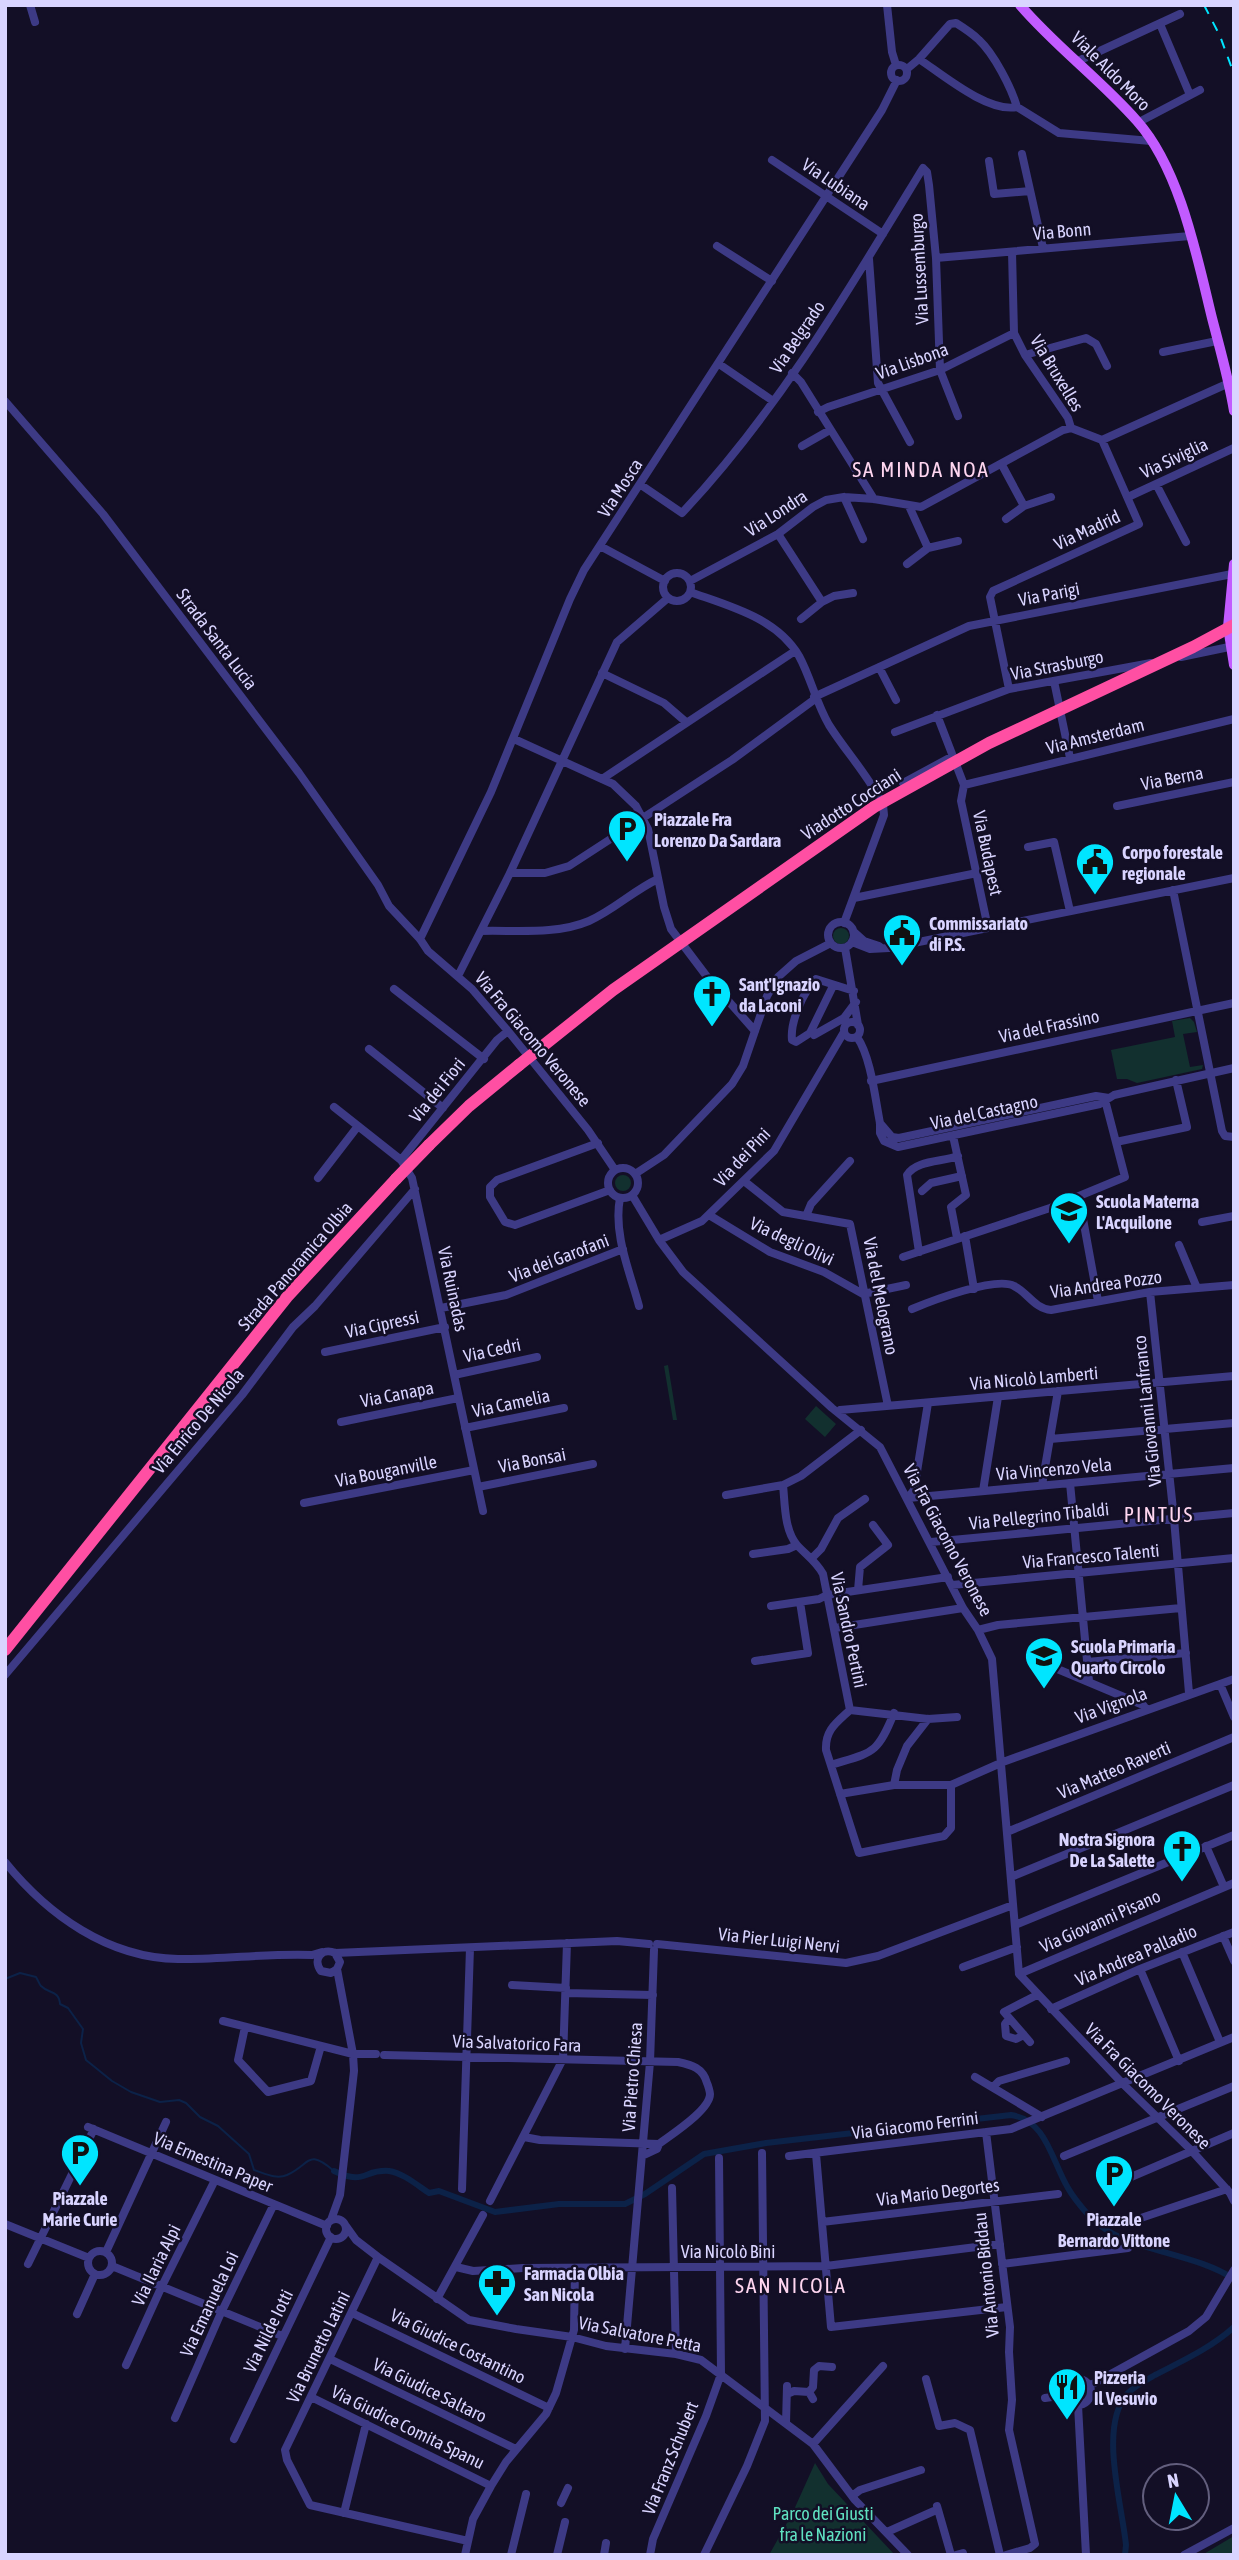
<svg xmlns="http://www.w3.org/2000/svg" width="1239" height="2560" font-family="'Asap Condensed',sans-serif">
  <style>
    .green { fill: #12302f }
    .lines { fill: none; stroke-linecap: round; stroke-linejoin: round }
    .stream { stroke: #0c2248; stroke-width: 2 }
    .canal { stroke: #0c2248; stroke-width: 6 }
    .minor { stroke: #3d3a85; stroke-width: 8 }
    .major { stroke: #c25bff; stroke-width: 10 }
    .highway { stroke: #ff4fa3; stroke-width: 12 }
    .rail { stroke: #00e5ff; stroke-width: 2; stroke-dasharray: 10 9; stroke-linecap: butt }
    .highway-bridge { stroke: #ff4fa3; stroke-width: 12 }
    .labels { text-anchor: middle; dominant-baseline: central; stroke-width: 5; stroke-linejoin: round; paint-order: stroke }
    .street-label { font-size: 18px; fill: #d9d4ff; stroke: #130f26 }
    .poi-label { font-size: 18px; font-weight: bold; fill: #d9d4ff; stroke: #130f26; text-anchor: start }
    .park-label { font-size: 18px; fill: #5fe0c0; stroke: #130f26 }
    .quarter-label { font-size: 21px; letter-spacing: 2px; fill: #ffd6f0; stroke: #130f26 }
  </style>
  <rect width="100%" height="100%" fill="#130f26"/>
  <!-- green -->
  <path class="green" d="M833 936a8 8 0 1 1 16 0a8 8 0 1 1-16 0Z
    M1190,1018L1194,1022L1197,1032L1183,1034L1190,1067L1203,1065L1202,1069L1137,1083L1127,1079H1117L1111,1050L1175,1037L1172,1021Z
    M615 1183a8 8 0 1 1 16 0a8 8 0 1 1-16 0Z
    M668,1365L677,1420H673L664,1366Z
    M816,1406L836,1424L825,1437L805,1419Z
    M1069 2392a9 9 0 1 1 18 0a9 9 0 1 1-18 0Z
    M815,2463L828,2484L895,2555H769L792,2514Z
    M1234,2536V2555H1202Z"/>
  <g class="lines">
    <!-- stream -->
    <path class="stream" d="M5,1979L20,1973L36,1977C38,1980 39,1984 41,1986C49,1994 59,1990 60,2004L68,2008L83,2029L81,2043L86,2060L112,2081L131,2092L160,2102L179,2100L186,2103L200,2117L218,2126L249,2154L254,2170C264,2173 276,2180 287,2175C311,2164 307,2148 334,2171"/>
    <!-- canal -->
    <path class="canal" d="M334,2171C366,2186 363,2169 389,2171C403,2173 417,2185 429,2193L439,2191L495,2212L559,2204H625L645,2194L704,2154L766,2143L1011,2115C1047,2120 1052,2162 1068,2188C1074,2199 1083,2209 1091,2218C1125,2252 1192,2251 1234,2279
      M1125,2555L1126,2545C1122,2504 1098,2425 1128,2393C1136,2385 1146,2380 1155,2375C1182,2361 1211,2348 1234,2327"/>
    <!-- minor -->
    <path class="minor" d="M30,5L35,22
      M887,5L892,52L896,65
      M1160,24L1190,95
      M919,59C943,75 988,113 1017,107L1059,133L1151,141
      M1076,62L1180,14
      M891 73a8 8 0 1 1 16 0a8 8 0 1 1-16 0Z
      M907,69L919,59L950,24L956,23C964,28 972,33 979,40C994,54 1011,87 1017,107
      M1139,122L1200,90
      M1022,154L1043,248
      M772,160L883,234
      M989,161L994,194L1030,191
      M717,246L772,281
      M1012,252L1014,333L1025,355L1068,418L1071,428
      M936,258L1190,236
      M869,259L878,383L910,442
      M1163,352L1217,341
      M1025,355L1086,338L1096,344L1107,366
      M719,364L773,401
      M792,373L801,382L874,499
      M5,401L103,514L299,773L378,885L389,906L420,939L428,951L472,989L508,1031L588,1130L615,1170
      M818,412L828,407L940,370L1014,333
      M802,446L830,430
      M1002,465L1024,506
      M1156,484L1186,542
      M641,485L682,513C778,411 850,288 923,168L927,172L929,185L936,258L940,370L958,416
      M844,497L863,539
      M1128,497L1234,448
      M909,506L928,548
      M1006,519L1024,506L1051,497
      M778,534L822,602L801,619
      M600,546L665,581
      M907,564L928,548L958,541
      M663 587a14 14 0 1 1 28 0a14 14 0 1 1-28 0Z
      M690,581L778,534L813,507L826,500L844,497L874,499L921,507L1063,430L1071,428L1102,440L1229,383
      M690,592C729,606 777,618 799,656C811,678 816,703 829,725C846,752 869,776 883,805L884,815L844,923
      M822,602L834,596L853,593
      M1181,657L1229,647
      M879,667L896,700
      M602,673L664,703L686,722
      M1054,681L1070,758
      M1009,689L990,597L993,591L1139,524L1102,440
      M814,697L969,626L1232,574
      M937,715L964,785
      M895,732L1009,689L1151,663
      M514,739L613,784L636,806L648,829L664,907L671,929L708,978L755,1031
      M602,779L795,651
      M903,783L953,756
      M964,785L1234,719
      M964,785L961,801L988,928
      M1117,806L1234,782
      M1028,847L1054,842L1070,911
      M510,873H545L569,866L732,760L815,699
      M1173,890L1222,1131L1225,1136L1234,1137
      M854,898L977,873
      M828 935a13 13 0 1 1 26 0a13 13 0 1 1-26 0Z
      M481,931C516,930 556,935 589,921C614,910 634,890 658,879
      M854,932L864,941L879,946
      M420,939L491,792L570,599L584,570L882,110L897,80
      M852,942L870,949L889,948L1234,878
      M845,948L858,1025
      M458,976L510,873L617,642L668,598
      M833,986L810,1033L796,1042L792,1040C790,1022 803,992 816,979L854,991
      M394,989L484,1059
      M844 1030a8 8 0 1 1 16 0a8 8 0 1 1-16 0Z
      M814,1035L844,1018L856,1002
      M857,1037C871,1057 875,1098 880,1123V1133L884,1141L898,1147L1100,1104L1114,1095L1234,1068
      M369,1049L443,1108
      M871,1081L1234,1003
      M334,1107L401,1160L412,1178L483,1511
      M880,1123L892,1137L899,1138L1096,1096L1109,1098
      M953,1136L966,1195L951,1207L957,1238
      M1116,1142L1187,1127L1176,1080
      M598,1143L497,1180L490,1187V1197L505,1222L515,1225L610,1190
      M401,1160L497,1040L508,1031
      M608 1183a15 15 0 1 1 30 0a15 15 0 1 1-30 0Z
      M635,1174L664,1155L732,1084L743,1066L767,996L778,977L796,961L831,943
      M318,1178L358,1126
      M744,1181L783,1212L850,1224L888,1406
      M922,1191L931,1183L962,1176
      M632,1195L659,1240L683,1272L832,1408L880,1447L963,1608L978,1630L992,1659L1019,1974L1123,2084L1191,2150L1230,2193L1234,2201
      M1079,1197L1098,1301
      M620,1198C613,1234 630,1272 639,1306
      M709,1215L770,1252L824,1272L863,1294L906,1285
      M806,1216L811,1204L850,1161
      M1202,1222L1234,1216
      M965,1236L974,1289
      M659,1240L702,1221L774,1151L844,1032
      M1179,1245L1197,1288
      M919,1252L907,1175C916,1160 942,1162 958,1156
      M903,1257L1050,1208L1125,1177L1105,1100
      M1150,1292L1174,1519L1189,1693
      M441,1308L506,1295L623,1249
      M912,1309C931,1301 996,1276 1014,1286C1027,1292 1035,1309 1051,1310L1150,1292L1234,1285
      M325,1352L445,1327
      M454,1375L537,1357
      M838,1412L840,1410L1234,1376
      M341,1422L458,1398
      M465,1428L564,1408
      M1050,1439L1234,1423
      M1070,1483L1089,1681
      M783,1485C785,1503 784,1530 797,1545C806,1555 816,1561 823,1574L850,1710C836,1723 825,1730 826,1750L859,1853L944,1836L951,1828V1785
      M1042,1485L1058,1391
      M478,1487L593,1464
      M983,1491L998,1397
      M726,1495L783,1485L801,1476L861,1430
      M908,1498L1234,1468
      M908,1498L914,1490L928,1403
      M304,1503L474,1470
      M931,1542L1234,1513
      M753,1554L788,1549L797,1545
      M812,1558L821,1549L838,1518L865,1499
      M952,1585L1234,1558
      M858,1590L860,1567L888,1545L873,1525
      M771,1606L819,1599L827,1595L948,1577
      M835,1628L963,1608
      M978,1630L998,1625L1181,1608
      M755,1661L808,1653L800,1602
      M1087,1662L1186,1653
      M1055,1668L1143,1705L1146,1709
      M5,1675L242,1395L293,1327L315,1306L415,1189
      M1220,1684L1234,1717
      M850,1710L928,1719L957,1717
      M831,1765C873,1752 877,1755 894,1713
      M894,1785L897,1770L907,1746L928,1719
      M840,1794L894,1785H951L1003,1762L1234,1679
      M1007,1832L1234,1737
      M1206,1846L1224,1887
      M5,1862C48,1915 108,1958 178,1959C223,1960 267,1953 312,1955L322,1952
      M1011,1877L1234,1785
      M1015,1925L1234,1835
      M1223,1936L1234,1961
      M657,1944L846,1963L878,1956L1013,1905
      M1182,1952L1220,2042
      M335,1953L340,1962L337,1969L331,1973L321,1971C312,1959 322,1947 335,1953L617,1941L649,1944
      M963,1967L1017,1947
      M1140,1969L1179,2061
      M1019,1974L1234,1883
      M512,1985L566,1988
      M566,1993L653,1995
      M1051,2009L1140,1969L1234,1932
      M1009,2019L1005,2024L1006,2036L1016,2039L1024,2035
      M223,2021L353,2054H376
      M245,2027L238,2060L268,2092L311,2081L321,2046
      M1030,2042L1004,2012L1037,1995
      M384,2055L678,2062C692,2065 703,2068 707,2083C708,2085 710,2092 710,2094C710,2110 672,2134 659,2144L657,2149L642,2156
      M975,2077L1042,2117
      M993,2087L999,2081L1066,2061
      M88,2127L327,2226
      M986,2132L1010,2327L1009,2352L1012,2400L1009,2430L1035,2544L1030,2548L1006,2555
      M524,2137L540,2140L659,2144
      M816,2154L831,2327L1007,2307
      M789,2156L1011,2129L1234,2037
      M1064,2156L1234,2086
      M1124,2180L1234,2133
      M672,2188L676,2354
      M462,2189L470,1948
      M490,2201L563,2059L567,1943
      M1132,2218V2221L1227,2189
      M326 2229a10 10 0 1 1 20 0a10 10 0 1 1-20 0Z
      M331,2220L340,2195L354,2071L353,2054L337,1969
      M822,2222L1058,2194
      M5,2224L89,2258
      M346,2226L356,2240L378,2257L469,2320L516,2329L572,2337L606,2346L676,2354L701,2360L813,2444L855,2500L908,2555
      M88 2263a12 12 0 1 1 24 0a12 12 0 1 1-24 0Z
      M106,2252L166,2122
      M378,2257L285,2450L287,2460L310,2505L468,2541
      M28,2264L94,2129
      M1002,2264L1128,2248
      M112,2266L282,2336
      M456,2267L473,2271L523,2268L826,2266L1000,2244
      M437,2299L483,2215
      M352,2313L549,2408
      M77,2314L95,2274
      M625,2349L650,2062L654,1950
      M330,2359L516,2449
      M126,2365L161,2288L215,2180
      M926,2379L939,2426L955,2423L970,2430L1000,2555
      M1065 2392a13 13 0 1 1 26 0a13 13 0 1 1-26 0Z
      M1089,2386L1189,2331L1206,2317L1234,2270
      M809,2392L813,2387L814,2370L819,2366L832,2367
      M787,2394L794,2391L809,2392L813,2399
      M311,2397L491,2486
      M1045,2398L1066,2395
      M1078,2405L1086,2555
      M175,2418L220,2315L274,2204
      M786,2423L787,2386
      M234,2439L331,2237
      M813,2444L883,2366
      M852,2496L860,2490L921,2470
      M561,2503L568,2488
      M937,2506L951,2555
      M344,2513L366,2424
      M887,2532L934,2511
      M465,2555L473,2519L491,2486L506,2462L546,2414L556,2393L574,2330L575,2269
      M511,2555L526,2494
      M557,2555L565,2522
      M604,2555L606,2543
      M650,2555L653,2539L706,2416L721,2374L719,2158
      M704,2555L747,2466L765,2421L762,2153
      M956,2555L963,2553
      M1184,2555L1234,2528"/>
    <!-- major -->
    <path class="major" d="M1020,5C1056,47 1101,80 1137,121C1180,169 1197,257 1212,318C1220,349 1229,380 1234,411
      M1234,564L1228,627L1234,665"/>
    <!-- highway -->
    <path class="highway" d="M429,1145L469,1106L519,1065
      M5,1650L287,1297L396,1179"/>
    <!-- rail -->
    <path class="rail" d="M1204,5L1220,36L1234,74"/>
    <!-- highway-bridge -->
    <path class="highway-bridge" d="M519,1065L613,990L874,807L989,743L1193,647L1234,625
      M396,1179L429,1145"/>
  </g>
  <!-- icons -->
  <defs>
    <g id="parking-pin" transform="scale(2.0125)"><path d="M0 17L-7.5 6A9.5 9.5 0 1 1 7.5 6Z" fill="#00e5ff" stroke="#130f26"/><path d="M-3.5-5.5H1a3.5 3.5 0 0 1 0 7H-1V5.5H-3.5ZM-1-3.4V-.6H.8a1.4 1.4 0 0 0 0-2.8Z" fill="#111"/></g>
    <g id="civic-pin" transform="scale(2.0125)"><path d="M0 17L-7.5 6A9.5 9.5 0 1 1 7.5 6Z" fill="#00e5ff" stroke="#130f26"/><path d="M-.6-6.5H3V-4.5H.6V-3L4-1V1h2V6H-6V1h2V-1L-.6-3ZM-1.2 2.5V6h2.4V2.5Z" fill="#111"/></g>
    <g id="church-pin" transform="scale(2.0125)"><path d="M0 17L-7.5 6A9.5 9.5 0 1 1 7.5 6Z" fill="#00e5ff" stroke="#130f26"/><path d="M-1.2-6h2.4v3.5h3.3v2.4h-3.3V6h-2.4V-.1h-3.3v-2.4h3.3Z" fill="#111"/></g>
    <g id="school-pin" transform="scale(2.0125)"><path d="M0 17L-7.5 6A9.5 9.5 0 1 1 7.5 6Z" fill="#00e5ff" stroke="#130f26"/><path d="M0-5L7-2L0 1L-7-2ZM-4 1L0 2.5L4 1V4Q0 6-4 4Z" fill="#111"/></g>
    <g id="pharmacy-pin" transform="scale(2.0125)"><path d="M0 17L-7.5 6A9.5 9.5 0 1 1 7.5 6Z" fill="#00e5ff" stroke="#130f26"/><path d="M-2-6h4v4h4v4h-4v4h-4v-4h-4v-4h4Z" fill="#111"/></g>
    <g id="restaurant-pin" transform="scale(2.0125)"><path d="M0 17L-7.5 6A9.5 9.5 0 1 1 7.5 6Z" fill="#00e5ff" stroke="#130f26"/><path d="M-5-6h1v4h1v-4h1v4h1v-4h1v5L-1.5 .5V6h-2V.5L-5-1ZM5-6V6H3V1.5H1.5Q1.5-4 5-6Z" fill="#111"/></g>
  </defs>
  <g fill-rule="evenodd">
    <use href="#parking-pin" x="627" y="829"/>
    <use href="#civic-pin" x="1095" y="862"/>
    <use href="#civic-pin" x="902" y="933"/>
    <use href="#church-pin" x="712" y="994"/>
    <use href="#school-pin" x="1069" y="1211"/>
    <use href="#school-pin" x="1044" y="1656"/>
    <use href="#church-pin" x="1182" y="1849"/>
    <use href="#parking-pin" x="80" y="2153"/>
    <use href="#parking-pin" x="1114" y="2174"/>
    <use href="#pharmacy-pin" x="497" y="2283"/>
    <use href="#restaurant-pin" x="1067" y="2387"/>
  </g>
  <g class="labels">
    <!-- street labels -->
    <g class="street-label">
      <text transform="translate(1111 71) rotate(45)">Viale Aldo Moro</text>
      <text transform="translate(836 184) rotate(34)">Via Lubiana</text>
      <text transform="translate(1062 231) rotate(-5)">Via Bonn</text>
      <text transform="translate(919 269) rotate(-93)">Via Lussemburgo</text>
      <text transform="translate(797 337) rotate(-56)">Via Belgrado</text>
      <text transform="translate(912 361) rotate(-20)">Via Lisbona</text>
      <text transform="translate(1057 373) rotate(59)">Via Bruxelles</text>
      <text transform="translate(1174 458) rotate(-25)">Via Siviglia</text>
      <text transform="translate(620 488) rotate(-57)">Via Mosca</text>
      <text transform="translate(776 513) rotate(-33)">Via Londra</text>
      <text transform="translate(1087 530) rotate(-25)">Via Madrid</text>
      <text transform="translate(1049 594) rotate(-11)">Via Parigi</text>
      <text transform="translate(217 639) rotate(53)">Strada Santa Lucia</text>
      <text transform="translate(1057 665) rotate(-11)">Via Strasburgo</text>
      <text transform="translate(1095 736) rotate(-14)">Via Amsterdam</text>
      <text transform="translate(1172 778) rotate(-11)">Via Berna</text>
      <text transform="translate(851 804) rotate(-33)">Viadotto Cocciani</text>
      <text transform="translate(988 853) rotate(78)">Via Budapest</text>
      <text transform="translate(1049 1026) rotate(-12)">Via del Frassino</text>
      <text transform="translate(533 1039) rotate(50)">Via Fra Giacomo Veronese</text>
      <text transform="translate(437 1090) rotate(-51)">Via dei Fiori</text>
      <text transform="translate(984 1112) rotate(-12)">Via del Castagno</text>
      <text transform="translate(742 1157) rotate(-47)">Via dei Pini</text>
      <text transform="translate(792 1241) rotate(25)">Via degli Olivi</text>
      <text transform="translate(559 1258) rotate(-21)">Via dei Garofani</text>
      <text transform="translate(295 1266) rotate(-49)">Strada Panoramica Olbia</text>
      <text transform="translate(1106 1284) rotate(-8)">Via Andrea Pozzo</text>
      <text transform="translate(453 1289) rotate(78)">Via Ruinadas</text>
      <text transform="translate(881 1296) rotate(79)">Via del Melograno</text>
      <text transform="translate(382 1324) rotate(-12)">Via Cipressi</text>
      <text transform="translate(492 1350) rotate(-12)">Via Cedri</text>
      <text transform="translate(1034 1378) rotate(-5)">Via Nicolò Lamberti</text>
      <text transform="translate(397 1394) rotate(-11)">Via Canapa</text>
      <text transform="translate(511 1403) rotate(-12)">Via Camelia</text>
      <text transform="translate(1147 1411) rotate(-96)">Via Giovanni Lanfranco</text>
      <text transform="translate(198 1421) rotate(-50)">Via Enrico De Nicola</text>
      <text transform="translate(532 1460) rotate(-11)">Via Bonsai</text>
      <text transform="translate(1054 1469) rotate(-5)">Via Vincenzo Vela</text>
      <text transform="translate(386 1471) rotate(-11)">Via Bouganville</text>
      <text transform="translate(1039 1516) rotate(-6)">Via Pellegrino Tibaldi</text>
      <text transform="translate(948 1540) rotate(62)">Via Fra Giacomo Veronese</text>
      <text transform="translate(1091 1556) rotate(-5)">Via Francesco Talenti</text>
      <text transform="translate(849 1630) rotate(78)">Via Sandro Pertini</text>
      <text transform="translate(1111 1705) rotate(-20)">Via Vignola</text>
      <text transform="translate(1114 1770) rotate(-23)">Via Matteo Raverti</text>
      <text transform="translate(1100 1921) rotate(-24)">Via Giovanni Pisano</text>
      <text transform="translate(779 1940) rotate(6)">Via Pier Luigi Nervi</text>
      <text transform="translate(1136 1955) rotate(-23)">Via Andrea Palladio</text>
      <text transform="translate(517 2043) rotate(2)">Via Salvatorico Fara</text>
      <text transform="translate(632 2077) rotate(-86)">Via Pietro Chiesa</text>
      <text transform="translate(1148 2086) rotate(45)">Via Fra Giacomo Veronese</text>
      <text transform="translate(915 2125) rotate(-7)">Via Giacomo Ferrini</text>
      <text transform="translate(213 2162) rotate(23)">Via Ernestina Paper</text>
      <text transform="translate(938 2192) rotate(-7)">Via Mario Degortes</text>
      <text x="728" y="2251">Via Nicolò Bini</text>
      <text transform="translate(156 2265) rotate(-64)">Via Ilaria Alpi</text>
      <text transform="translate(986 2275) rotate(-96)">Via Antonio Biddau</text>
      <text transform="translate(209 2304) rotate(-65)">Via Emanuela Loi</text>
      <text transform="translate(268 2331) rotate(-64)">Via Nilde Iotti</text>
      <text transform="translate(640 2334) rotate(11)">Via Salvatore Petta</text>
      <text transform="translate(458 2346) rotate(26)">Via Giudice Costantino</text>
      <text transform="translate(318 2347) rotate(-64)">Via Brunetto Latini</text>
      <text transform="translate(430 2390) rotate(26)">Via Giudice Saltaro</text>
      <text transform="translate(408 2427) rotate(26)">Via Giudice Comita Spanu</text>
      <text transform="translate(670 2458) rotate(-68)">Via Franz Schubert</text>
    </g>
    <!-- poi labels -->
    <g class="poi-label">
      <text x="654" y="819">Piazzale Fra<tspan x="654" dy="21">Lorenzo Da Sardara</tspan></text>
      <text x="1122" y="852">Corpo forestale<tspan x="1122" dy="21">regionale</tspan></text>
      <text x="929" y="923">Commissariato<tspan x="929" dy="21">di P.S.</tspan></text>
      <text x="739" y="984">Sant'Ignazio<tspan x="739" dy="21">da Laconi</tspan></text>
      <text x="1096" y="1201">Scuola Materna<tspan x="1096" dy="21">L'Acquilone</tspan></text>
      <text x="1071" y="1646">Scuola Primaria<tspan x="1071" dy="21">Quarto Circolo</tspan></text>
      <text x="1155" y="1839" text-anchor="end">Nostra Signora<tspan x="1155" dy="21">De La Salette</tspan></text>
      <text x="80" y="2198" text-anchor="middle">Piazzale<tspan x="80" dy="21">Marie Curie</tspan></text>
      <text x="1114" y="2219" text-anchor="middle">Piazzale<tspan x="1114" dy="21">Bernardo Vittone</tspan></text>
      <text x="524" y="2273">Farmacia Olbia<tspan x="524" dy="21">San Nicola</tspan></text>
      <text x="1094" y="2377">Pizzeria<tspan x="1094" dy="21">Il Vesuvio</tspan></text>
    </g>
    <!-- park labels -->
    <g class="park-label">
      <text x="823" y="2513">Parco dei Giusti<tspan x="823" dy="21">fra le Nazioni</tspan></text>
    </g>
    <!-- quarter labels -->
    <g class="quarter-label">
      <text x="921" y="469">SA MINDA NOA</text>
      <text x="1159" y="1514">PINTUS</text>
      <text x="791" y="2285">SAN NICOLA</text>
    </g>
  </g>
  <!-- border -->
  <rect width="1239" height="2560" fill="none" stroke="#d9d4ff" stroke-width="14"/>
  <!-- north arrow -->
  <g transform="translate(1176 2497) rotate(350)"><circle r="33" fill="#130f26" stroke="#625e7d" stroke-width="2"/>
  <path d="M0-5L12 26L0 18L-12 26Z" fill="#00e5ff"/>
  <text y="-10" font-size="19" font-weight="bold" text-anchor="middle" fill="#d9d4ff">N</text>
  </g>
</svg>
